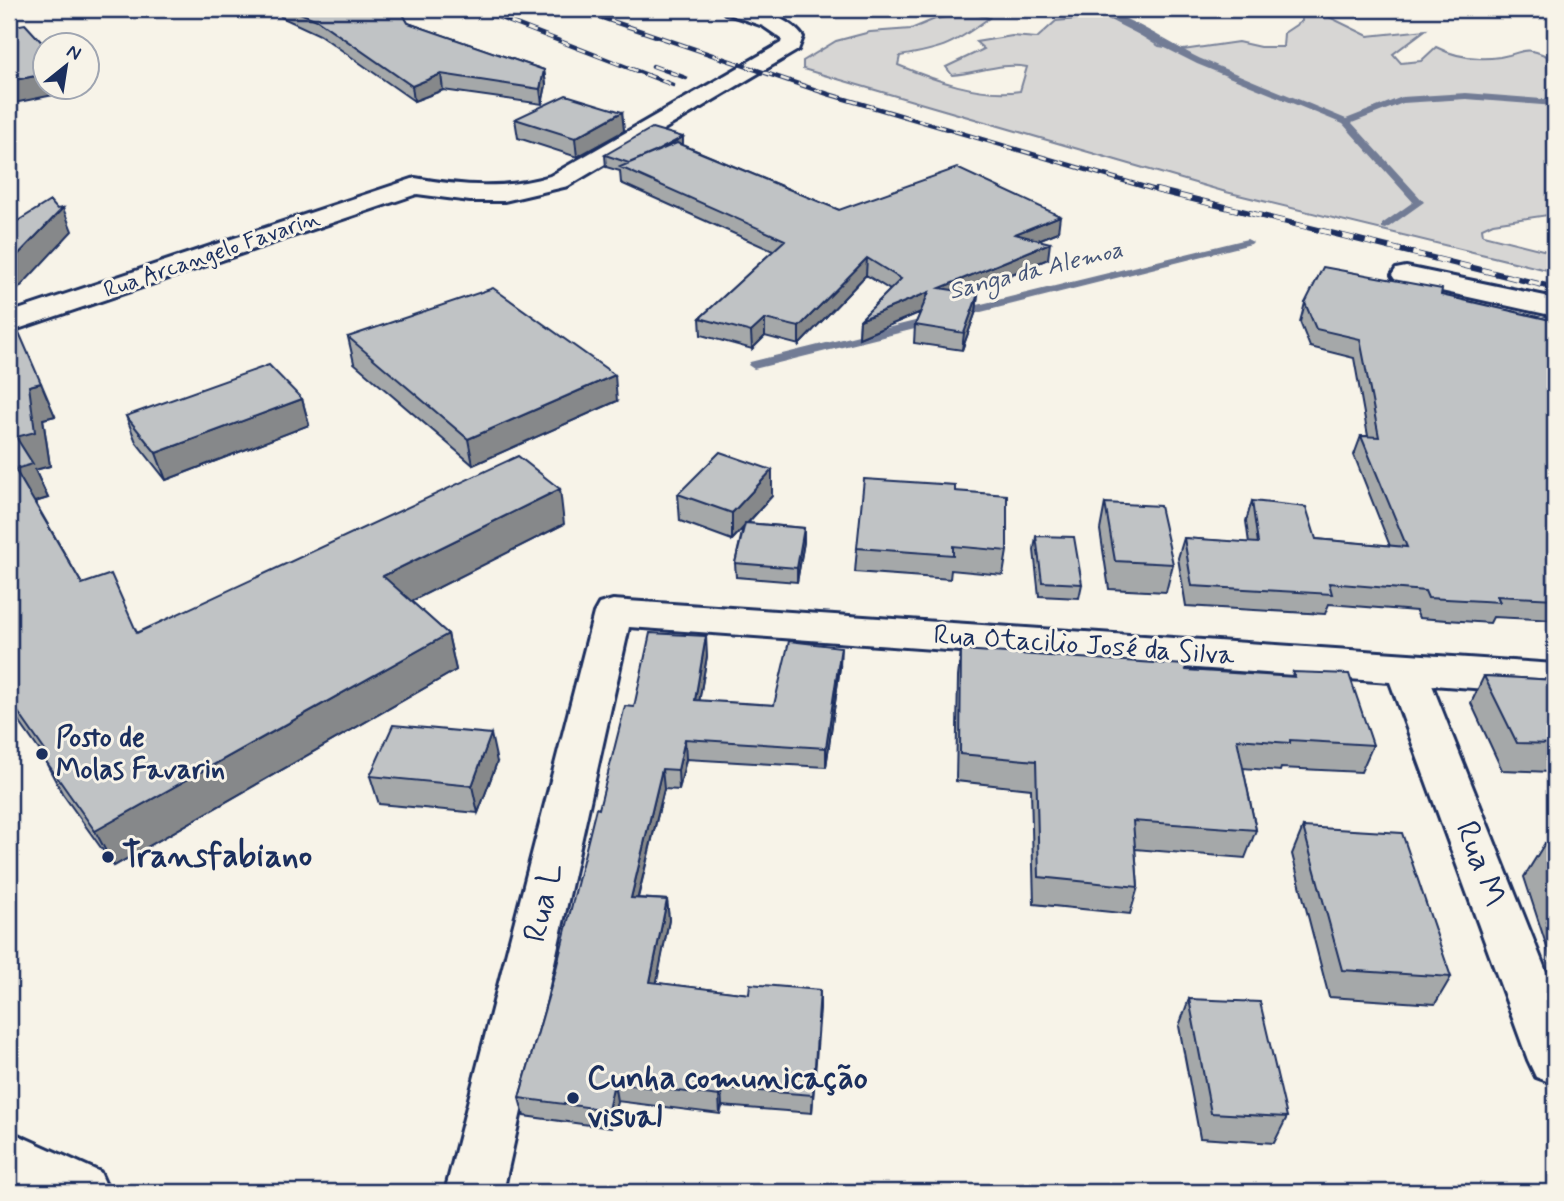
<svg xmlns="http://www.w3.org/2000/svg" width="1564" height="1201" font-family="Mynerve,sans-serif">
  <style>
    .green { fill: #d7d6d4; stroke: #798299; stroke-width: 2 }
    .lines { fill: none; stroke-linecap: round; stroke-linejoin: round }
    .stream { fill: #727c95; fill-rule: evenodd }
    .minor-casing { stroke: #1b2f5e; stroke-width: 6 }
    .trunk-casing { stroke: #1b2f5e; stroke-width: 6 }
    .minor { fill: #f7f3e8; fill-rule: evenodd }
    .trunk { fill: #f7f3e8; fill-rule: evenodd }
    .rail-far1-casing { stroke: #1b2f5e; stroke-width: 4.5 }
    .rail-casing { stroke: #1b2f5e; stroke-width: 6 }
    .rail-far1 { stroke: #f7f3e8; stroke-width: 2.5; stroke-dasharray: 9; stroke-linecap: butt }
    .rail { stroke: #f7f3e8; stroke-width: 4.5; stroke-dasharray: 12; stroke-linecap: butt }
    .wall { fill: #a5a8a9; stroke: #1b2f5e; stroke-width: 2 }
    .shaded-wall { fill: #86888a; stroke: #1b2f5e; stroke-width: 2 }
    .building { fill: #c0c3c5; stroke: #1b2f5e; stroke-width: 2 }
    .poi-dot { fill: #1b2f5e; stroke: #f7f3e8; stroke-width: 2.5 }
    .labels { text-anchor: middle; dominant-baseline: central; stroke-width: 6; stroke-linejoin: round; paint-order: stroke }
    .far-street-label { font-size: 23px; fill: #1b2f5e; stroke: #f7f3e8 }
    .far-water-label { font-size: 24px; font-style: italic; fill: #465679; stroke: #f7f3e8 }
    .street-label { font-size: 28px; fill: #1b2f5e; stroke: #f7f3e8 }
    .poi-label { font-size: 28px; font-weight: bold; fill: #1b2f5e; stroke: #f7f3e8; text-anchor: start }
    .near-poi-label { font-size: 33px; font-weight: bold; fill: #1b2f5e; stroke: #f7f3e8; text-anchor: start }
    .near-street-label { font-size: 33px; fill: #1b2f5e; stroke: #f7f3e8 }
  </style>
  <rect width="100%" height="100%" fill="#f7f3e8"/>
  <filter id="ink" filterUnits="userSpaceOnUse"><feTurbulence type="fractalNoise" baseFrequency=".0143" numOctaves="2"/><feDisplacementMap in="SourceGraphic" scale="14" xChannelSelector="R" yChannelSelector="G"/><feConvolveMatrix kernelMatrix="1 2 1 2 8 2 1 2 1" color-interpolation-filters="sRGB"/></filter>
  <g filter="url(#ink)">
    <!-- green -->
    <path class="green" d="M1317,11L1368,36L1425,30L1393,54L1401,63L1421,61L1436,47C1455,57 1478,60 1500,57C1525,53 1521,45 1547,56L1552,88L1555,89V214L1493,223L1482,228L1483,235L1555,253V272L1226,192L803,69V61L836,41L870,32L911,29L935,19L972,13L989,18C954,44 943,49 900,56L898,65C934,80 980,97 1020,91L1027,67C1001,62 979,73 952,75L946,67L984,49L976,42L1012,36L1037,38L1056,21L1111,16L1159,46L1183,50L1238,42L1260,47H1283L1284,33L1302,21L1301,14Z"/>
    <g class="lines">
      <!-- stream -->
      <path class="stream" d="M1088,9C1120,7 1174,48 1206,61C1252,81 1299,99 1346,119L1402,97L1466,93L1555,100V106L1466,99L1403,103L1352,123L1424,202L1386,229L1382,228V224L1413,202L1343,124L1197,64Z
        M1247,239L1253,242L1251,244L957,318L951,314L953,311Z
        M935,316L939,317V323L754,369L748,365L750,362Z"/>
      <!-- minor casing -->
      <g class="minor-casing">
        <path id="minor" d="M722,9C749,8 786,13 803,37L798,50L568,186L504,201H470L417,194L9,332V313L406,181L415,178C461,186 505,190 550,176L781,43L782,39L763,26L725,13Z
          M1406,267L1555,298V316L1396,281L1392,275L1396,269Z
          M613,600L1555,664V694L1432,685L1555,994V1084L1536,1077L1528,1060L1390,682L629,627L503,1192H445L594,613L599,604Z"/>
      </g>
      <!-- trunk casing -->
      <g class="trunk-casing">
        <path id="trunk" d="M9,1131L100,1172L109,1192H15L9,1189Z"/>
      </g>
      <!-- minor -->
      <use href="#minor" class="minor"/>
      <!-- trunk -->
      <use href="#trunk" class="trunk"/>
      <!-- rail-far1 casing -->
      <g class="rail-far1-casing">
        <path id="rail-far1" d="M477,9L673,85
          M576,9L828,94L1162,192
          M653,66L686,78"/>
      </g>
      <!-- rail casing -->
      <g class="rail-casing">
        <path id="rail" d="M1156,190L1555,288"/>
      </g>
      <!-- rail-far1 -->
      <use href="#rail-far1" class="rail-far1"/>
      <!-- rail -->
      <use href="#rail" class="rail"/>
    </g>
    <!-- wall -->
    <path class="wall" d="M278,9H400L408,23L544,70L546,85L542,104L443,90L414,101L320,35L281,17Z
      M622,112L624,131L577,157L518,138L515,119Z
      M683,137V145L839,210L1058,232L1038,240L1048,259L968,292L978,294L976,311L962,350L914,343L915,325L921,312L859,338L860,320L890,290L866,275L799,345L765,336L752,349L701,335L700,318L773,251L621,183L620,171L606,167L605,155Z
      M1441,295L1555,321V620L1493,617L1490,623L1419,618L1416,611L1329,604L1325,614L1186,606L1178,558L1184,538L1249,543L1246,521L1252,501L1316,539L1390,546L1354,455L1361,436H1368L1354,358L1310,347L1300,322L1305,303Z
      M9,315L55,416L43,419L50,466L35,470L48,498L35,502L82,584L137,633L564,524L411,601L448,634L456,670L114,866L62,793L43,757H44L18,720L9,724Z
      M348,337L617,401L473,465L354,363Z
      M302,399L309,425L166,480L136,442L126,416Z
      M955,491L1007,551L1003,575L951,570L950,579L855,572L857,548Z
      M678,494L772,496L748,523L804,528V542L797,582L736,577L735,563L743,528L732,540L680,521Z
      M1105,503L1173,564L1166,592L1109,589L1100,530Z
      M1036,536L1082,584L1079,598L1039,596L1034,550Z
      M961,650L1186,670L1292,677L1293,672L1373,745L1361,772L1281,768L1280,771L1243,768L1256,830L1245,858L1135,849L1138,887L1130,914L1034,904L1031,789L956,781L958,677Z
      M707,656L699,701L774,705L840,667L826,767L686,759L679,790L664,789L638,898L667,900L669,920L656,983L749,994L820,990L812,1113L722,1106L720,1114L617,1101L611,1128L524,1116L519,1098L555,973L599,809Z
      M1484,676L1555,680V764L1550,772L1502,770L1471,703Z
      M497,762L478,813L379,804L370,776Z
      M1303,827L1451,977L1435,1004L1329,997L1292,854Z
      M1545,843L1555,844V972L1524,877Z
      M1189,999L1287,1117L1274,1143L1200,1138L1179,1026Z"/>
    <!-- shaded-wall -->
    <path class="shaded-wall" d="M544,70L546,85L542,104L540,89Z
      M46,74V88H72L73,91L9,104V81Z
      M441,74L443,90L414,101L412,86Z
      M622,112L624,131L577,157L575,138Z
      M683,137V148L633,164Z
      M63,208L72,231L9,299V264Z
      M1060,216L1058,232L1013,250L1015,234Z
      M1050,243L1048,259L939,304L940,288Z
      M867,258L866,275L799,345V327Z
      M929,292L928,309L859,338L860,320Z
      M978,294L976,311L962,350L964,333Z
      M765,319V336L752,349L751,332Z
      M615,375L617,401L473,465L468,439Z
      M41,383L55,416L43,419L50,466L35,470L48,498L31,503L15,469L16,437L29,386Z
      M302,399L309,425L166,480L156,453Z
      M772,470V496L732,540V513Z
      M560,489L564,524L392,611L383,576Z
      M804,528V542L797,582V568Z
      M448,634L456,670L114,866L95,831Z
      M706,636L707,656L696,720L695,700Z
      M841,647L840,667L826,767V748Z
      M9,702L18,720L9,724Z
      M491,734L497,762L478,813L472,786Z
      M685,739L686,759L679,790L678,770Z
      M662,769L664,789L633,917L631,898Z
      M667,900L669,920L653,1001L650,982Z
      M820,990V1009L812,1113L813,1095Z
      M614,1083L617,1101L611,1128L608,1110Z
      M721,1088L722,1106L720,1114L719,1096Z"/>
    <!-- building -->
    <path class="building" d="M290,9H400L408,23L544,70L540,89L441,74L412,86L317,20Z
      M25,24L46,47V74L9,81V27Z
      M566,95L622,112L575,138L515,119Z
      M652,128L683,137L655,152L629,163L605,155Z
      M677,143L839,210L957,168L1060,216L1015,234L1050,243L940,288L978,294L964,333L915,325L929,292L860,320L901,279L867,258L799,327L765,319L751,332L700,318L785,240L620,167Z
      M50,201L57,209L63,208L9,264V224L16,222Z
      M1323,267L1442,289L1441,295L1555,321V599L1497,596L1500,602L1428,598L1425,591L1329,583L1332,594L1192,586L1184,538L1258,543L1252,501L1306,507L1316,539L1407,547L1361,436L1379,437L1360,339L1316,329L1305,303Z
      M493,288L615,375L468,439L348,337Z
      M11,314L41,383L29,386L35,432L16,437L33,464L15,469L82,584L111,574L137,633L518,456L560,489L383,576L448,634L95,831L43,757L48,755L9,699V315Z
      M269,365L302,399L156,453L126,416Z
      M720,452L772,470L732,513L678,494Z
      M864,479L955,485V491L1007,495V551L953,546V555L857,548Z
      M1105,503L1160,506L1173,564L1115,561Z
      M745,523L804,528L797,568L735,563Z
      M1036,536L1074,537L1082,584L1042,582Z
      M650,633L706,636L695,700L774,705L789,641L841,647L826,748L685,739L678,770L662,769L631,898L667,900L650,982L749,994L750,984L820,990L813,1095L721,1088L719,1096L614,1083L608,1110L519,1098L555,973L596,808L599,809L625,706L634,707Z
      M961,650L1185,665L1186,670L1295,677L1293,672L1349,674L1373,745L1290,740V743L1237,739L1256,830L1133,821L1138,887L1039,877L1036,761L960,754Z
      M1484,676L1555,680V744L1517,743Z
      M393,725L491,734L472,786L370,776Z
      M1303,827L1402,833L1451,977L1342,970Z
      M1545,843L1555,844V874Z
      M1189,999L1260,1002L1287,1117L1211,1113Z"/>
  </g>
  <!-- markers -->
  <g class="poi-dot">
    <circle cx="42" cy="754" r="7"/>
    <circle cx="108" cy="857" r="7"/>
    <circle cx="573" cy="1098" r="7"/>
  </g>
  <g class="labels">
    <!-- far-street labels -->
    <g class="far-street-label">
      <text transform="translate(212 255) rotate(-19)">Rua Arcangelo Favarin</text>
    </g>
    <!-- far-water labels -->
    <g class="far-water-label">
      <text transform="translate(1036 271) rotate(-14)">Sanga da Alemoa</text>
    </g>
    <!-- street labels -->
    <g class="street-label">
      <text transform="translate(1084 646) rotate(4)">Rua Otacilio José da Silva</text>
    </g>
    <!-- poi labels -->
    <g class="poi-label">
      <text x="56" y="738">Posto de<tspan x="56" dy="32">Molas Favarin</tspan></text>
    </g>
    <!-- near-poi labels -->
    <g class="near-poi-label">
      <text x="122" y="857">Transfabiano</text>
      <text x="587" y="1079">Cunha comunicação<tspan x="587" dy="38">visual</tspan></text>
    </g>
    <!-- near-street labels -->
    <g class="near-street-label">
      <text transform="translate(1480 864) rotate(69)">Rua M</text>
      <text transform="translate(544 903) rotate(-77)">Rua L</text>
    </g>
  </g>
  <!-- margin -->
  <rect width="1564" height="1201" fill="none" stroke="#f7f3e8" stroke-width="35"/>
  <rect x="18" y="18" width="1529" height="1166" fill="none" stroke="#1b2f5e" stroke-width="2.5" filter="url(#ink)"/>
  <!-- north arrow -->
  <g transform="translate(66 66) rotate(30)"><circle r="33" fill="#f7f3e8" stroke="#9fa5b1" stroke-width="2"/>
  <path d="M0-5L12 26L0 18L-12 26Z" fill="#1b2f5e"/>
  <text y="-10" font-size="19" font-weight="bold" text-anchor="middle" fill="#1b2f5e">N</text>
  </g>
</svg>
